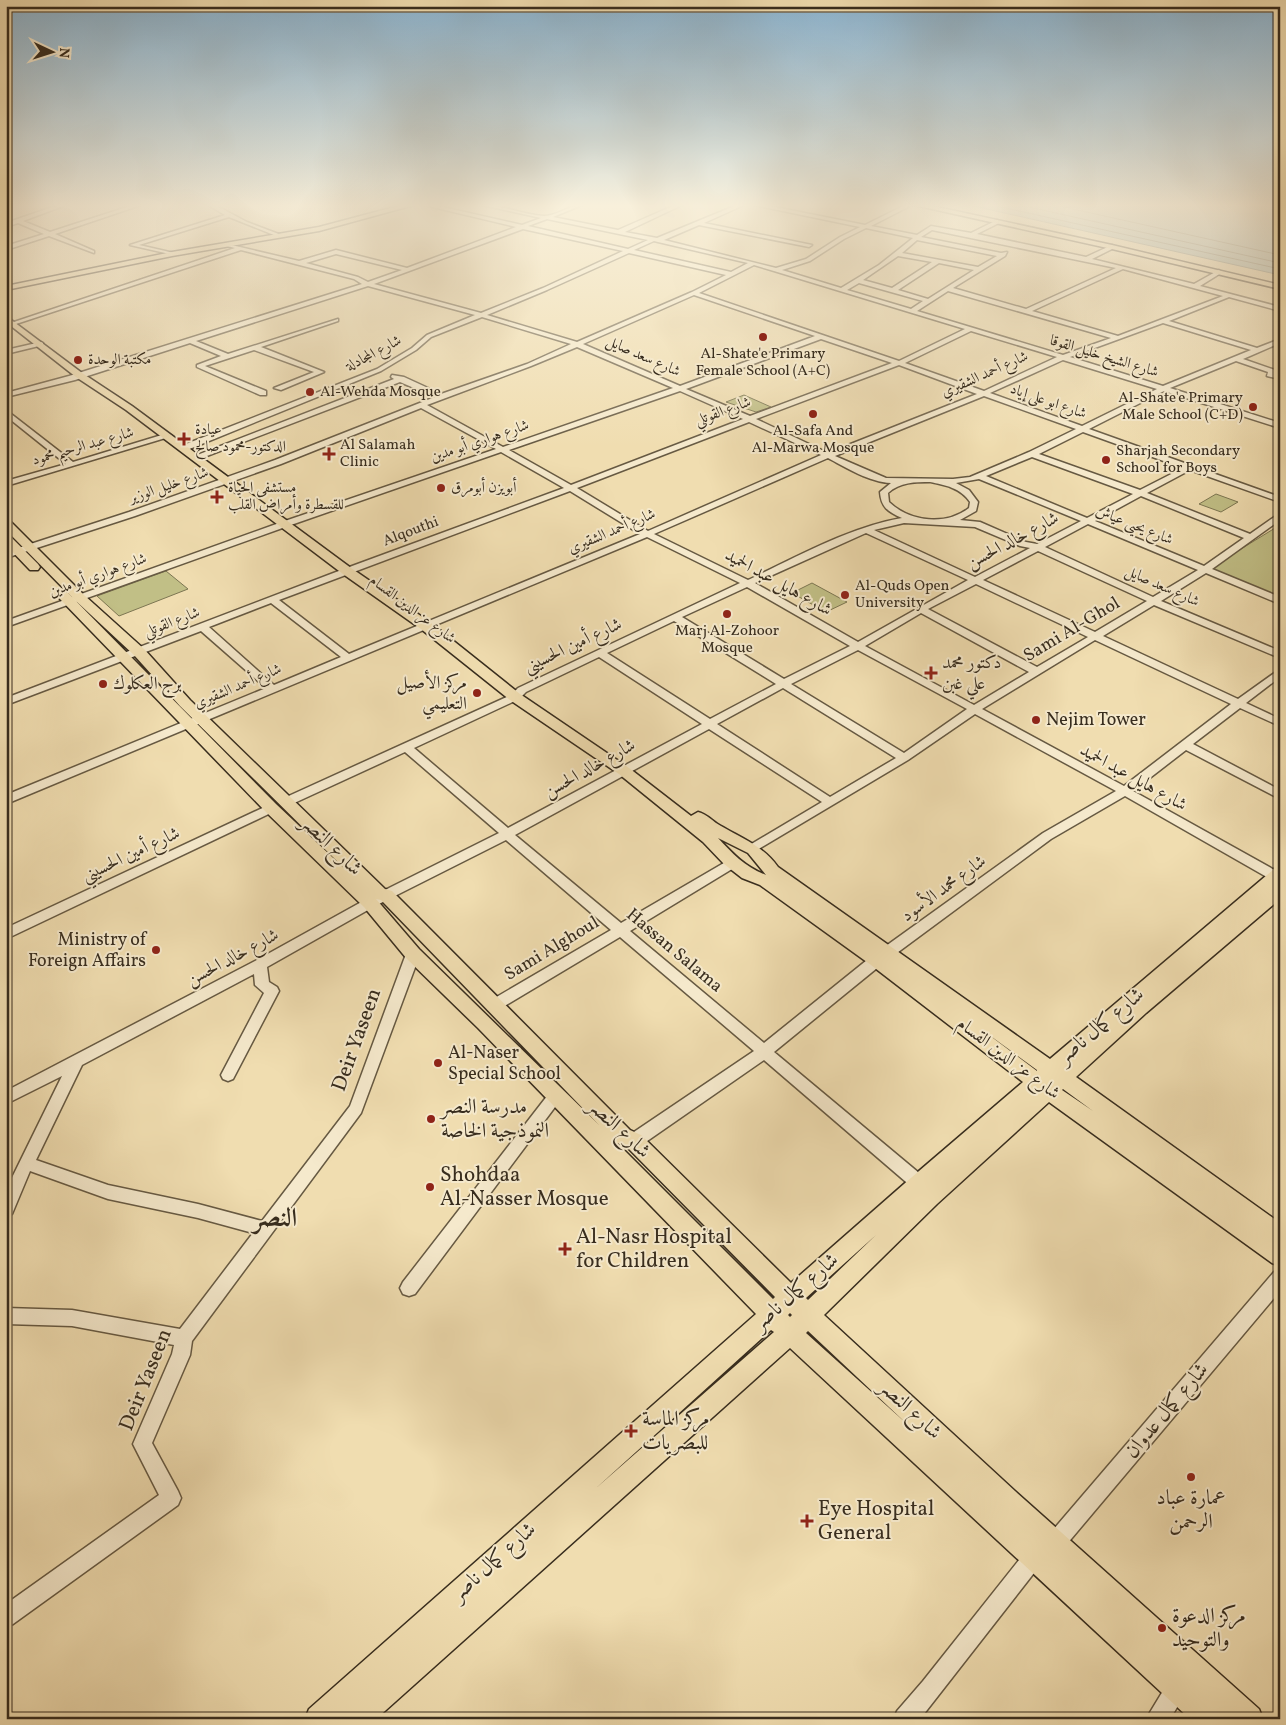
<svg xmlns="http://www.w3.org/2000/svg" width="1286" height="1725" font-family="Vollkorn,Amiri,serif">
  <style>
    .green { fill: #c1bf86; stroke: #7c7652 }
    .water { fill: #a0b9b7; stroke: #76817a }
    .lines { fill: none; stroke-linecap: round; stroke-linejoin: round }
    .shore { stroke: #6c736a; stroke-width: 1 }
    .minor-casing { stroke: #665942; stroke-width: 3 }
    .major-casing { stroke: #382d1e; stroke-width: 3 }
    .minor { fill: #f5e9cc; fill-rule: evenodd }
    .major { fill: #f0ddb0; fill-rule: evenodd }
    .poi-dot { fill: #8f2418; stroke: #f5e9cc; stroke-width: 2 }
    .labels { text-anchor: middle; dominant-baseline: central; stroke-width: 4; stroke-linejoin: round; paint-order: stroke }
    .far-street-label { font-size: 15px; fill: #382d1e; stroke: #f5e9cc }
    .far-poi-label { font-size: 15px; fill: #382d1e; stroke: #f5e9cc; text-anchor: start }
    .street-label { font-size: 18px; fill: #382d1e; stroke: #f5e9cc }
    .poi-label { font-size: 18px; fill: #382d1e; stroke: #f5e9cc; text-anchor: start }
    .near-street-label { font-size: 21px; fill: #382d1e; stroke: #f5e9cc }
    .near-poi-label { font-size: 21px; fill: #382d1e; stroke: #f5e9cc; text-anchor: start }
    .near-district-label { font-size: 26px; font-weight: bold; fill: #382d1e; stroke: #f5e9cc }
  </style>
  <rect width="100%" height="100%" fill="#f0ddb0"/>
  <filter id="stains"><feTurbulence type="fractalNoise" baseFrequency=".004" numOctaves="4"/><feColorMatrix values="0 0 0 0 .2 0 0 0 0 .09 0 0 0 0 .02 0 0 0 .5 -.17"/></filter>
  <radialGradient id="worn" r=".72"><stop offset=".6" stop-color="#630" stop-opacity="0"/><stop offset="1" stop-color="#630" stop-opacity=".3"/></radialGradient>
  <!-- green -->
  <path class="green" d="M744,395L771,407L756,412L726,402Z
    M1216,494L1238,502L1221,512L1199,504Z
    M1280,525V597L1210,568Z
    M166,571L188,589L119,616L97,596Z
    M812,583L847,602L826,612L792,593Z"/>
  <!-- water -->
  <path class="water" d="M969,205H1280V275Z"/>
  <g class="lines">
    <!-- shore -->
    <path class="shore" d="M992,205L1280,269
      M1020,205L1280,263
      M1055,205L1280,255"/>
    <!-- minor casing -->
    <g class="minor-casing">
      <path id="minor" d="M58,205H66L23,221L50,232L133,205H141L55,234L94,251V253L49,236L6,250V246L44,234L18,223L6,227V223Z
        M208,205H215L247,222L284,236L279,237L229,217L139,245L174,253V255L130,245L225,215Z
        M424,205H434L522,225L541,218L482,205C503,205 523,215 544,216C557,216 569,205 582,205L553,217L618,230L675,205H682L625,232L657,238L737,205H744L704,223L812,245L809,247L699,225L664,240L776,268L806,259L840,237L860,227L754,205H765L865,225L905,205H912L871,226L917,235L931,226L971,233L997,220L999,223L977,234L1086,257L1112,245L1114,248L1092,259L1194,284L1219,270L1221,273L1200,286L1280,307V311L1229,297L1169,321L1257,348L1280,339V343L1243,359L1275,370V373L1280,375V379L1267,376L1268,372L1236,361L1170,388L1280,423V428L1164,391L1089,429L1280,497V502L1190,470L1147,493L1250,534L1280,513V520L1212,569L1280,597V604L1206,573L1161,601L1280,651V658L1154,605L1103,636L1238,699L1280,669V677L1246,703L1280,719V726L1240,708L1193,744L1280,790V799L1186,750L1133,791L1280,873V880H1272L1125,796L1051,839L882,964L774,1052L925,1178L927,1183L925,1188L919,1190L913,1188L764,1060L640,1146L634,1148L628,1146L626,1141L628,1136L754,1051L620,937L498,1010L493,1011L488,1010L486,1006L488,1002L611,930L506,840L375,906L267,967L269,982L277,987L279,991L233,1079L228,1081L223,1079L221,1075L264,993L255,985L254,974L82,1065L36,1160L108,1185L198,1204L262,1221L350,1106L406,954L408,950H418L420,954L361,1113L192,1341L190,1355L152,1443L178,1491L181,1498L178,1505L13,1624L6,1627V1604L159,1495L133,1444L172,1354L174,1345L72,1326L6,1324V1308L72,1310L180,1329L253,1233L198,1218L108,1199L30,1171L12,1214L6,1216V1190L62,1076L6,1104V1091L255,961L365,900L499,833L405,752L290,805H282L280,802L282,799L511,695L518,688L740,583L647,537L6,804V795L266,688L201,631L6,705V698L344,569L564,488L501,452L288,526L6,627V621L282,522L496,449L421,408L281,464L135,516L6,558V552L129,512L275,460L435,397L400,382L199,459L192,457L394,379L391,377L392,375L404,377L441,394L527,364L571,344L482,317L431,337L416,350L381,371L187,450H181V446L377,369L412,348L427,335L475,315L368,286L196,341L228,354L338,319V321L261,347L324,372L281,390L274,388L314,372L254,350L205,366L266,391V395H260L197,367V365L221,356L190,343L75,380L6,397V393L69,376L362,284L354,279L241,250L16,324L11,323L235,248L227,246V244L299,261L336,250L407,268L516,227ZM547,219L648,240L628,249L528,226ZM866,228L913,238L879,265L841,288L782,270L810,261L844,239ZM523,229L623,251L543,288L481,313L374,284ZM932,230L1116,268L1026,309L953,288L1005,256L1007,252L1001,253L921,237ZM917,240L997,256L978,267L902,253ZM654,241L658,242L748,263L731,272L634,250ZM629,253L726,275L692,292L577,342L487,315L547,290ZM336,254L402,270L368,282L358,277L306,263ZM898,256L932,262L892,288L863,280ZM939,263L974,270L928,299L898,290ZM754,265L774,271L965,329L899,361L699,293ZM1123,269L1223,296L1118,336L1032,311ZM859,283L923,301L911,309L847,290ZM948,291L1111,338L1063,355L917,311ZM694,295L815,336L680,386L583,344ZM1163,323L1251,350L1163,386L1070,357ZM971,331L1057,357L984,391L905,363ZM821,339L892,363L750,416L686,389ZM577,347L673,388L503,447L427,405L531,366ZM1063,360L1157,389L1082,426L990,393ZM899,365L977,394L828,453L756,419ZM680,391L743,419L571,485L509,450ZM984,396L1076,429L1029,452L970,477L953,479L886,478L835,456ZM749,422L821,455L648,531L577,488ZM1083,432L1183,468L1140,490L1039,454ZM1032,457L1133,494L1087,518L986,476ZM828,458C847,468 869,482 891,483L880,492C881,507 888,512 902,518C847,528 797,557 748,580L654,534ZM979,479L1081,521L1037,544L1026,542L980,522L960,520L976,511L978,502L969,490L956,483ZM930,482C945,485 961,488 970,502L969,508C946,526 910,522 889,502L888,493C900,482 915,482 930,482ZM570,491L640,534L349,654L279,600ZM1141,496L1244,538L1204,566L1095,521ZM904,523L975,527L1020,546L1030,548L975,577L874,530ZM1088,524L1198,570L1153,597L1045,547ZM866,533L968,580L858,642L755,583ZM1038,551L1147,601L1095,632L983,580ZM976,584L1088,637L1037,667L928,609ZM747,587L850,646L784,679L682,617ZM271,603L341,657L274,685L209,627ZM921,613L1029,672L974,705L865,646ZM674,621L776,684L710,719L607,653ZM1095,640L1231,704L1124,786L982,709ZM858,650L967,709L904,753L791,684ZM599,657L702,724L508,828L414,748L519,699L526,692ZM783,688L896,758L830,797L717,724ZM975,714L1116,791L1043,833L872,956L764,1043L630,931L737,866L739,863L737,860H729L621,923L515,835L709,729L822,802L748,846L746,849L748,852L752,853L908,760Z
        M41,342L43,343V345L6,354V350Z
        M6,410L73,462L165,434L172,436L6,486V481L66,464L6,416Z
        M271,804L277,808L275,811L6,939V928Z
        M556,1089L561,1091L564,1095L561,1099L415,1294L409,1296L403,1294L400,1288L403,1282L551,1091Z
        M1280,1270V1291L1061,1551L1054,1554L1047,1551L1044,1544L1047,1537L1274,1272Z
        M1034,1547L1041,1550L1044,1557L1041,1564L920,1719H894L897,1711L923,1681L1027,1550Z
        M1177,1678L1185,1681L1188,1689L1170,1719H1146L1169,1681Z"/>
    </g>
    <!-- major casing -->
    <g class="major-casing">
      <path id="major" d="M402,205H414L319,231L172,256L6,290V286L172,252L319,227Z
        M914,205H928L1112,245L1280,285V289L1112,249Z
        M6,316L82,373L132,406L351,568L431,623L520,694L629,768L691,816L698,812C707,814 713,822 721,826C743,839 763,846 778,867L1050,1059L1274,869L1280,867V882L1276,885L1280,884V899L1146,1013L1076,1077L1280,1223V1266L1272,1263L1049,1102L937,1204L824,1315L1015,1491L1259,1709L1263,1719H1228L1224,1715L1225,1719H1190L790,1348L376,1719H305L309,1709L756,1314L478,1028L407,959L364,907L266,812L60,599L58,596L60,593H68L276,804L348,872L180,706L134,655L76,601L6,530V520L10,521L84,595L144,649L190,700L385,889L392,891L630,1130L641,1135L791,1283L912,1177L1023,1082L871,965L760,885L742,878L724,864L703,842L619,774L510,700L421,629L343,574L126,410L76,377L6,322ZM718,838L748,853L766,875C745,867 733,854 718,838ZM376,899L381,900L599,1125L419,949ZM981,1029L1037,1070V1071ZM1063,1089L1093,1111L1062,1090ZM617,1143L627,1147L775,1297L773,1299ZM876,1235L808,1300L806,1298ZM790,1313L792,1315L790,1317L788,1315ZM771,1330L774,1332L595,1489ZM808,1331L907,1424L806,1333Z
        M6,535L10,536L38,564L40,567L38,570H30L6,545Z"/>
    </g>
    <!-- minor -->
    <use href="#minor" class="minor"/>
    <!-- major -->
    <use href="#major" class="major"/>
  </g>
  <!-- sky -->
  <linearGradient id="sky" x2="0" y2="1"><stop stop-color="#8bb6d4"/><stop offset="0.46" stop-color="#f8f0db"/><stop offset="1" stop-color="#f8f0db" stop-opacity="0"/></linearGradient>
  <rect width="1286" height="447" fill="url(#sky)"/>
  <!-- markers -->
  <g class="poi-dot">
    <circle cx="763" cy="337" r="5"/>
    <circle cx="78" cy="360" r="5"/>
    <circle cx="310" cy="392" r="5"/>
    <circle cx="1253" cy="407" r="5"/>
    <circle cx="813" cy="414" r="5"/>
    <path d="M181.5 431.5h5v5h5v5h-5v5h-5v-5h-5v-5h5z"/>
    <path d="M326.5 446.5h5v5h5v5h-5v5h-5v-5h-5v-5h5z"/>
    <circle cx="1106" cy="460" r="5"/>
    <circle cx="441" cy="488" r="5"/>
    <path d="M214.5 489.5h5v5h5v5h-5v5h-5v-5h-5v-5h5z"/>
    <circle cx="845" cy="595" r="5"/>
    <circle cx="727" cy="614" r="5"/>
    <path d="M928.5 665.5h5v5h5v5h-5v5h-5v-5h-5v-5h5z"/>
    <circle cx="103" cy="684" r="5"/>
    <circle cx="477" cy="693" r="5"/>
    <circle cx="1036" cy="720" r="5"/>
    <circle cx="156" cy="950" r="5"/>
    <circle cx="438" cy="1063" r="5"/>
    <circle cx="431" cy="1119" r="5"/>
    <circle cx="430" cy="1187" r="5"/>
    <path d="M562.5 1241.5h5v5h5v5h-5v5h-5v-5h-5v-5h5z"/>
    <path d="M628.5 1423.5h5v5h5v5h-5v5h-5v-5h-5v-5h5z"/>
    <circle cx="1191" cy="1477" r="5"/>
    <path d="M804.5 1513.5h5v5h5v5h-5v5h-5v-5h-5v-5h5z"/>
    <circle cx="1162" cy="1628" r="5"/>
  </g>
  <g class="labels">
    <!-- far-street labels -->
    <g class="far-street-label">
      <text transform="translate(374 354) rotate(-28)">شارع المجادلة</text>
      <text transform="translate(643 357) rotate(24)">شارع سعد صايل</text>
      <text transform="translate(1104 357) rotate(17)">شارع الشيخ خليل القوقا</text>
      <text transform="translate(985 375) rotate(-24)">شارع أحمد الشقيري</text>
      <text transform="translate(1048 402) rotate(19)">شارع ابو على إياد</text>
      <text transform="translate(723 412) rotate(-20)">شارع القوتلي</text>
      <text transform="translate(480 442) rotate(-19)">شارع هواري أبو مدين</text>
      <text transform="translate(83 447) rotate(-16)">شارع عبد الرحيم محمود</text>
      <text transform="translate(169 486) rotate(-19)">شارع خليل الوزير</text>
      <text transform="translate(1134 526) rotate(22)">شارع يحيى عياش</text>
      <text transform="translate(411 532) rotate(-21)">Alqouthi</text>
      <text transform="translate(612 532) rotate(-23)">شارع أحمد الشقيري</text>
      <text transform="translate(98 576) rotate(-20)">شارع هواري أبو مدين</text>
      <text transform="translate(1162 587) rotate(24)">شارع سعد صايل</text>
      <text transform="translate(412 610) rotate(37)">شارع عز الدين القسام</text>
      <text transform="translate(172 623) rotate(-21)">شارع القوتلي</text>
      <text transform="translate(238 687) rotate(-23)">شارع أحمد الشقيري</text>
    </g>
    <!-- far-poi labels -->
    <g class="far-poi-label">
      <text x="763" y="354" text-anchor="middle">Al-Shate'e Primary<tspan x="763" dy="17">Female School (A+C)</tspan></text>
      <text x="88" y="360">مكتبة الوحدة</text>
      <text x="320" y="392">Al-Wehda Mosque</text>
      <text x="1243" y="398" text-anchor="end">Al-Shate'e Primary<tspan x="1243" dy="17">Male School (C+D)</tspan></text>
      <text x="195" y="430">عيادة<tspan x="195" dy="17">الدكتور-محمود صالح</tspan></text>
      <text x="813" y="431" text-anchor="middle">Al-Safa And<tspan x="813" dy="17">Al-Marwa Mosque</tspan></text>
      <text x="340" y="445">Al Salamah<tspan x="340" dy="17">Clinic</tspan></text>
      <text x="1116" y="451">Sharjah Secondary<tspan x="1116" dy="17">School for Boys</tspan></text>
      <text x="228" y="488">مستشفى الحياة<tspan x="228" dy="17">للقسطرة وأمراض القلب</tspan></text>
      <text x="451" y="488">أبويزن أبومرق</text>
      <text x="855" y="586">Al-Quds Open<tspan x="855" dy="17">University</tspan></text>
      <text x="727" y="631" text-anchor="middle">Marj Al-Zohoor<tspan x="727" dy="17">Mosque</tspan></text>
    </g>
    <!-- street labels -->
    <g class="street-label">
      <text transform="translate(1013 541) rotate(-28)">شارع خالد الحسن</text>
      <text transform="translate(778 583) rotate(29)">شارع هايل عبد الحميد</text>
      <text transform="translate(1072 630) rotate(-31)">Sami Al-Ghol</text>
      <text transform="translate(573 646) rotate(-25)">شارع أمين الحسيني</text>
      <text transform="translate(590 769) rotate(-29)">شارع خالد الحسن</text>
      <text transform="translate(1133 778) rotate(29)">شارع هايل عبد الحميد</text>
      <text transform="translate(131 855) rotate(-25)">شارع أمين الحسيني</text>
      <text transform="translate(944 889) rotate(-36)">شارع محمد الأسود</text>
      <text transform="translate(552 949) rotate(-31)">Sami Alghoul</text>
      <text transform="translate(674 951) rotate(40)">Hassan Salama</text>
      <text transform="translate(233 958) rotate(-28)">شارع خالد الحسن</text>
      <text transform="translate(1008 1059) rotate(37)">شارع عز الدين القسام</text>
    </g>
    <!-- poi labels -->
    <g class="poi-label">
      <text x="942" y="663">دكتور محمد<tspan x="942" dy="21">علي غبن</tspan></text>
      <text x="467" y="683" text-anchor="end">مركز الأصيل<tspan x="467" dy="21">التعليمي</tspan></text>
      <text x="113" y="684">برج العكلوك</text>
      <text x="1046" y="720">Nejim Tower</text>
      <text x="146" y="940" text-anchor="end">Ministry of<tspan x="146" dy="21">Foreign Affairs</tspan></text>
      <text x="448" y="1053">Al-Naser<tspan x="448" dy="21">Special School</tspan></text>
    </g>
    <!-- near-street labels -->
    <g class="near-street-label">
      <text transform="translate(331 846) rotate(44)">شارع النصر</text>
      <text transform="translate(1101 1026) rotate(-40)">شارع كمال ناصر</text>
      <text transform="translate(357 1040) rotate(-70)">Deir Yaseen</text>
      <text transform="translate(619 1129) rotate(43)">شارع النصر</text>
      <text transform="translate(796 1292) rotate(-41)">شارع كمال ناصر</text>
      <text transform="translate(146 1380) rotate(-68)">Deir Yaseen</text>
      <text transform="translate(910 1410) rotate(43)">شارع النصر</text>
      <text transform="translate(1167 1411) rotate(-50)">شارع كمال عدوان</text>
      <text transform="translate(494 1562) rotate(-42)">شارع كمال ناصر</text>
    </g>
    <!-- near-poi labels -->
    <g class="near-poi-label">
      <text x="441" y="1107">مدرسة النصر<tspan x="441" dy="24">النموذجية الخاصة</tspan></text>
      <text x="440" y="1175">Shohdaa<tspan x="440" dy="24">Al-Nasser Mosque</tspan></text>
      <text x="576" y="1237">Al-Nasr Hospital<tspan x="576" dy="24">for Children</tspan></text>
      <text x="642" y="1419">مركز الماسة<tspan x="642" dy="24">للبصريات</tspan></text>
      <text x="1191" y="1498" text-anchor="middle">عمارة عباد<tspan x="1191" dy="24">الرحمن</tspan></text>
      <text x="818" y="1509">Eye Hospital<tspan x="818" dy="24">General</tspan></text>
      <text x="1172" y="1616">مركز الدعوة<tspan x="1172" dy="24">والتوحيد</tspan></text>
    </g>
    <!-- near-district labels -->
    <g class="near-district-label">
      <text x="275" y="1219">النصر</text>
    </g>
  </g>
  <!-- margin -->
  <rect width="1286" height="1725" fill="none" stroke="#f0ddb0" stroke-width="25"/>
  <rect x="8" y="8" width="1271" height="1710" fill="none" stroke="#382d1e" stroke-width="2.5"/>
  <rect x="12" y="12" width="1261" height="1700" fill="none" stroke="#382d1e"/>
  <!-- north arrow -->
  <g transform="translate(52 52) rotate(94)" stroke="#f5e9cc" stroke-width="4" paint-order="stroke">
  <path d="M0-4L9 19L0 12L-9 19Z" fill="#382d1e"/>
  <text y="-8" font-size="14" font-weight="bold" text-anchor="middle" fill="#382d1e">N</text>
  </g>
  <rect width="100%" height="100%" filter="url(#stains)"/>
  <rect width="100%" height="100%" fill="url(#worn)"/>
</svg>
